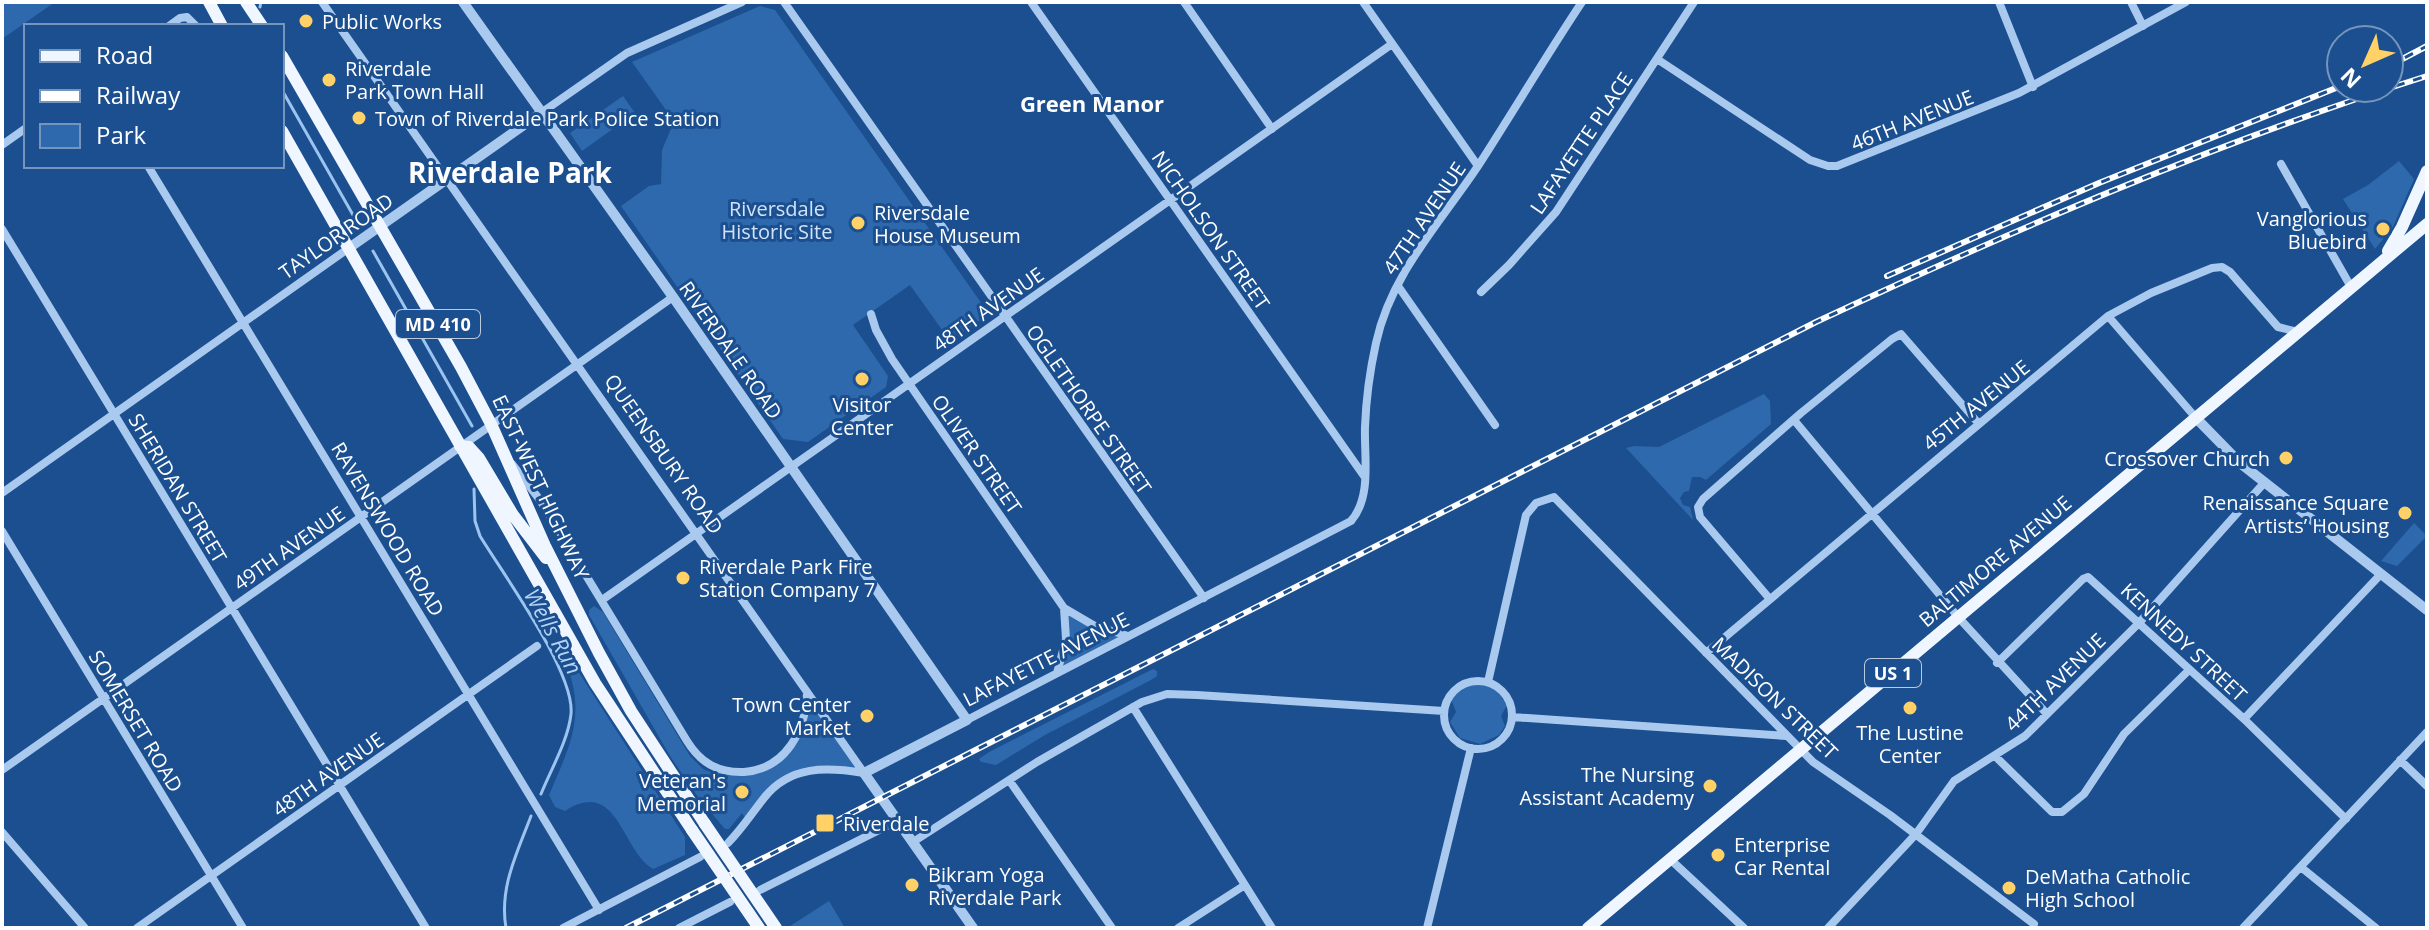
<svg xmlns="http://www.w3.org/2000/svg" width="2429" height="930" font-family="'Open Sans',sans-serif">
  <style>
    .green { fill: #2e69ad }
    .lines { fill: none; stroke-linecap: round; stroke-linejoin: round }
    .stream { stroke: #9cc4f0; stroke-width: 3 }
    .minor { stroke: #a9c9ee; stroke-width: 8 }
    .tertiary { stroke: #a9c9ee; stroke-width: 10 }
    .primary { stroke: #f0f6ff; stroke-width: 12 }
    .rail-casing { stroke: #fff; stroke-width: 6 }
    .rail { stroke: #1b4f8f; stroke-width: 3; stroke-dasharray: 9; stroke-linecap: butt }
    .primary-bridge { stroke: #f0f6ff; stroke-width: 12 }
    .poi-dot { fill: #ffd166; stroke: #1b4f8f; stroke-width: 3 }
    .labels { text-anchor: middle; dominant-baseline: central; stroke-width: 6; stroke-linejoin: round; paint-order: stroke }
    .shield { fill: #1b4f8f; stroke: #bbcadd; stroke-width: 2 }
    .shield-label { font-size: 18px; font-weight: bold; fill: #fff }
    .poi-label { font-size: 20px; fill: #fff; stroke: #1b4f8f; text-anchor: start }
    .street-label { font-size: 20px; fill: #fff; stroke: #1b4f8f }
    .park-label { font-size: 20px; fill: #cfe3fa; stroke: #1b4f8f }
    .neighbourhood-label { font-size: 22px; font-weight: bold; fill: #fff; stroke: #1b4f8f }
    .water-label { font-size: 22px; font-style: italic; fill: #b5d3f5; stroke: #1b4f8f }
    .district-label { font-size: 28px; font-weight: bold; fill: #fff; stroke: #1b4f8f }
  </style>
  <rect width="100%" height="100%" fill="#1b4f8f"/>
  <!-- green -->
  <path class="green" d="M2,2H55L2,39Z
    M760,6L775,10L989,314L950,341L910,285L853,325L888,376L886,387L808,442L783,439L621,206L649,186L661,184L662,150L676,117L666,110L632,62Z
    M623,96L635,113L582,151L570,133Z
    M2399,161L2414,179L2393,227L2375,249L2343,199L2368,185Z
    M1764,394L1770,401L1771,424L1706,480L1700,477H1692L1689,491L1684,492L1680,498L1683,505L1690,507L1693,520L1626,448L1634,446L1659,447Z
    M2414,523L2427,536L2397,566L2381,561Z
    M594,606L603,612L690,756L703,769L717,775L712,767L731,772L769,766L796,736L807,691L863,772L834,768L787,778L747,821L742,813L729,829H725L698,797L670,756L589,615V610Z
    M1064,608L1129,636L1057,674L1062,658Z
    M571,664L574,665L685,837V855L653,869C621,850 618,777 565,811L555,807L549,795C568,750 586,718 568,669Z
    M1153,669L1157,671V676L1151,680L1045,735L996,765L981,762L979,759L989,752Z
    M1476,683L1496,689L1507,705L1501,716L1505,726L1499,735L1480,744L1460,738L1450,722L1456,712L1451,699L1465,685Z
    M829,901L845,928H787Z"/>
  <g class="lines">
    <!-- stream -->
    <path class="stream" d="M260,7L261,2
      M282,90L353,215
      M373,251L472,426
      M474,489L475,521L480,536C503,574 575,672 571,714C568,741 551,769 541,794
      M506,928C499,888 517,853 531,816"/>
    <!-- minor -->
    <path class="minor" d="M322,2L864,773
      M784,2L1204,598
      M1031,2L1364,476
      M1184,2L1272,129
      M1363,2L1478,166
      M1999,2L2033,87
      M2131,2L2143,26
      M169,26L180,18L187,17L196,26
      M1657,59L1810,160L1828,166H1837L2019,93L2186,2
      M541,113L627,53L742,2
      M2,145L26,128
      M2281,164L2351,287
      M148,166L599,910
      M2,229L426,928
      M1398,286L1495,425
      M1481,292L1509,265L1556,212L1694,2
      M871,314L876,330L892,359L1064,608L1066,639L1057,673
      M2108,316L2196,418
      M1794,420L1959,618L2047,714
      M512,464L540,500L687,741C700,762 717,773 744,772C786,769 806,730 807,692
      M2,493L349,248
      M2,531L243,928
      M1769,598L1700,517L1698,507L1703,499L1801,413L1892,339L1901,334L1979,424
      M602,600L1392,44
      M1064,608L1093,625L1128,636
      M1706,653L2108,316L2151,293L2212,268L2222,267L2230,272L2278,327L2298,332
      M1997,663L2083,579L2088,577L2244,719L2346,819
      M1444 715a34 34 0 1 1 68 0a34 34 0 1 1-68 0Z
      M1488,682L1526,515L1536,503L1554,497L1813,762L1890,815L2034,924
      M1133,707L1272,928
      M1512,717L1786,736
      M2244,719L2381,574
      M967,720L1351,521C1372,497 1364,457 1365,427C1366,400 1370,370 1376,343C1391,274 1440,223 1478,166C1513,112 1546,56 1582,2
      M1995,756L2052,812H2062L2084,794L2124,734L2189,670
      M2400,760L2427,786
      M2,770L673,297
      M1009,780L1112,928
      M2,832L85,928
      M913,842L1037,762L1142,702L1167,694L1197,695L1444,711
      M728,843C742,829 752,813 764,798C790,765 827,767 864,773
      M1671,860L1744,928
      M2302,868L2376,928
      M760,890L897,821
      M137,928L537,646
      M563,928L700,857
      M679,928L730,902
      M1178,928L1245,885
      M1427,928L1471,748
      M1828,928L1916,834L1954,781L2025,736L2139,623L2264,483
      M2243,928L2427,732"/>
    <!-- tertiary -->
    <path class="tertiary" d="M463,2L673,297L967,720L864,773L973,928
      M349,248L541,113
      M2196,418L2240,463L2427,610"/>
    <!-- primary -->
    <path class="primary" d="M209,2L222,26
      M246,2L262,26
      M282,56L461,367L491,424L545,546L599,653L631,711L705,824
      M282,131L595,683L692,830
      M2388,251L2402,227L2427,171
      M460,446L469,447L479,458L513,515L546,558
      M1588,928L2427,224"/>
    <!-- rail casing -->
    <g class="rail-casing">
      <path id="rail" d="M2389,66L2427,46
        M1887,276L2099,183L2341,86
        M626,928L1816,322C2015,229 2217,142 2427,76"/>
    </g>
    <!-- rail -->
    <use href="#rail" class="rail"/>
    <!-- primary-bridge -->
    <path class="primary-bridge" d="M705,824L776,928
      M692,830L759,928"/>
  </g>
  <!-- markers -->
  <g class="poi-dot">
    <circle cx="306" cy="21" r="8"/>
    <circle cx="329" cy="80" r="8"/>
    <circle cx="359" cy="118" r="8"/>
    <circle cx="858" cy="223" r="8"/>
    <circle cx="2383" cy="229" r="8"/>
    <circle cx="862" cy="379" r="8"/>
    <circle cx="2286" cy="458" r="8"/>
    <circle cx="2405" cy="513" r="8"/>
    <circle cx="683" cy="578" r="8"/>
    <circle cx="1910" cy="708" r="8"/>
    <circle cx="867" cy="716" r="8"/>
    <circle cx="1710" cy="786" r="8"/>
    <circle cx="742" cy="792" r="8"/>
    <rect x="815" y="813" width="20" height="20" rx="4"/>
    <circle cx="1718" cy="855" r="8"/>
    <circle cx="912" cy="885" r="8"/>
    <circle cx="2009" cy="888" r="8"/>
  </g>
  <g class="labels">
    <!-- shield labels -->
    <g class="shield">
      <rect x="396" y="310" width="84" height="28" rx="6"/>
      <rect x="1865" y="659" width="56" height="28" rx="6"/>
    </g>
    <g class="shield-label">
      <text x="438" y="324">MD 410</text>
      <text x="1893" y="673">US 1</text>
    </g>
    <!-- poi labels -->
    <g class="poi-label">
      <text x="322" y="21">Public Works</text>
      <text x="345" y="68">Riverdale<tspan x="345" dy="23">Park Town Hall</tspan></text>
      <text x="375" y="118">Town of Riverdale Park Police Station</text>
      <text x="874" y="212">Riversdale<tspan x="874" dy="23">House Museum</tspan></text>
      <text x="2367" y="218" text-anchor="end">Vanglorious<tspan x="2367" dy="23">Bluebird</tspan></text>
      <text x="862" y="404" text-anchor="middle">Visitor<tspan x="862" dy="23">Center</tspan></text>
      <text x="2270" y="458" text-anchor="end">Crossover Church</text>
      <text x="2389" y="502" text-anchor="end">Renaissance Square<tspan x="2389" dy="23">Artists’ Housing</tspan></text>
      <text x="699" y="566">Riverdale Park Fire<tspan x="699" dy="23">Station Company 7</tspan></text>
      <text x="851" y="704" text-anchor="end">Town Center<tspan x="851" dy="23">Market</tspan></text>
      <text x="1910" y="732" text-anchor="middle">The Lustine<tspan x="1910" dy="23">Center</tspan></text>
      <text x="1694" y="774" text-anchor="end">The Nursing<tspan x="1694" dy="23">Assistant Academy</tspan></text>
      <text x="726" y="780" text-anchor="end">Veteran's<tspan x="726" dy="23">Memorial</tspan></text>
      <text x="843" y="823">Riverdale</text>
      <text x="1734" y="844">Enterprise<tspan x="1734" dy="23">Car Rental</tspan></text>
      <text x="928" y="874">Bikram Yoga<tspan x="928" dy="23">Riverdale Park</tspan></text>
      <text x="2025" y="876">DeMatha Catholic<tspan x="2025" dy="23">High School</tspan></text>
    </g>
    <!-- street labels -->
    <g class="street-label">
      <text transform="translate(1912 120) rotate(-22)">46TH AVENUE</text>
      <text transform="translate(1581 143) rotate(-56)">LAFAYETTE PLACE</text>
      <text transform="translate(1424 218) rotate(-56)">47TH AVENUE</text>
      <text transform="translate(1211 230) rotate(55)">NICHOLSON STREET</text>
      <text transform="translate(336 236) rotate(-35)">TAYLOR ROAD</text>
      <text transform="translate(988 309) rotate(-35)">48TH AVENUE</text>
      <text transform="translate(731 350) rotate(55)">RIVERDALE ROAD</text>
      <text transform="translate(1976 405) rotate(-39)">45TH AVENUE</text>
      <text transform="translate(1089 409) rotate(55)">OGLETHORPE STREET</text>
      <text transform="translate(664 454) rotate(55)">QUEENSBURY ROAD</text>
      <text transform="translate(977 454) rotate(55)">OLIVER STREET</text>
      <text transform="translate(541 487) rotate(65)">EAST-WEST HIGHWAY</text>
      <text transform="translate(178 488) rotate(59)">SHERIDAN STREET</text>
      <text transform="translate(388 529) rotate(59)">RAVENSWOOD ROAD</text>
      <text transform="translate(289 548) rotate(-35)">49TH AVENUE</text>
      <text transform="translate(1995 561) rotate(-40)">BALTIMORE AVENUE</text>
      <text transform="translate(2184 642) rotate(43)">KENNEDY STREET</text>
      <text transform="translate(1046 659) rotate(-27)">LAFAYETTE AVENUE</text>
      <text transform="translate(2055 682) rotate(-44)">44TH AVENUE</text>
      <text transform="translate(1775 698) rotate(44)">MADISON STREET</text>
      <text transform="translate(136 721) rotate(59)">SOMERSET ROAD</text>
      <text transform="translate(328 774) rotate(-35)">48TH AVENUE</text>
    </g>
    <!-- park labels -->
    <g class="park-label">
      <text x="777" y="208">Riversdale<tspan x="777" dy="23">Historic Site</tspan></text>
    </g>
    <!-- neighbourhood labels -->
    <g class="neighbourhood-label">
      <text x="1092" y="103">Green Manor</text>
    </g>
    <!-- water labels -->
    <g class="water-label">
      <text transform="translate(554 631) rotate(61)">Wells Run</text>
    </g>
    <!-- district labels -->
    <g class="district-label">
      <text x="510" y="172">Riverdale Park</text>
    </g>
  </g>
  <!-- border -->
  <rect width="2429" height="930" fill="none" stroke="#ffffff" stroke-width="8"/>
  <!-- legend -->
  <rect x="24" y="24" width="260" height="144" fill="#1b4f8f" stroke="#7695bc" stroke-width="2"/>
  <rect x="40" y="50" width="40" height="12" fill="#f0f6ff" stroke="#7695bc" stroke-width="2"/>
  <text x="96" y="64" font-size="24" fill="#ffffff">Road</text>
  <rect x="40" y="90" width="40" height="12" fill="#ffffff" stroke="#7695bc" stroke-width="2"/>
  <text x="96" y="104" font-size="24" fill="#ffffff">Railway</text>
  <rect x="40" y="124" width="40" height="24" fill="#2e69ad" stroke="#7695bc" stroke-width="2"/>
  <text x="96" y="144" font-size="24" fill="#ffffff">Park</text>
  <!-- north arrow -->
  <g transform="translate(2365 64) rotate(225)"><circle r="38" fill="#1b4f8f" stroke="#7695bc" stroke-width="2"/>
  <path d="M0-6L14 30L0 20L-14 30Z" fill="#ffd166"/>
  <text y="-12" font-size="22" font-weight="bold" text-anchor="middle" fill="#ffffff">N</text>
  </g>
</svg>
